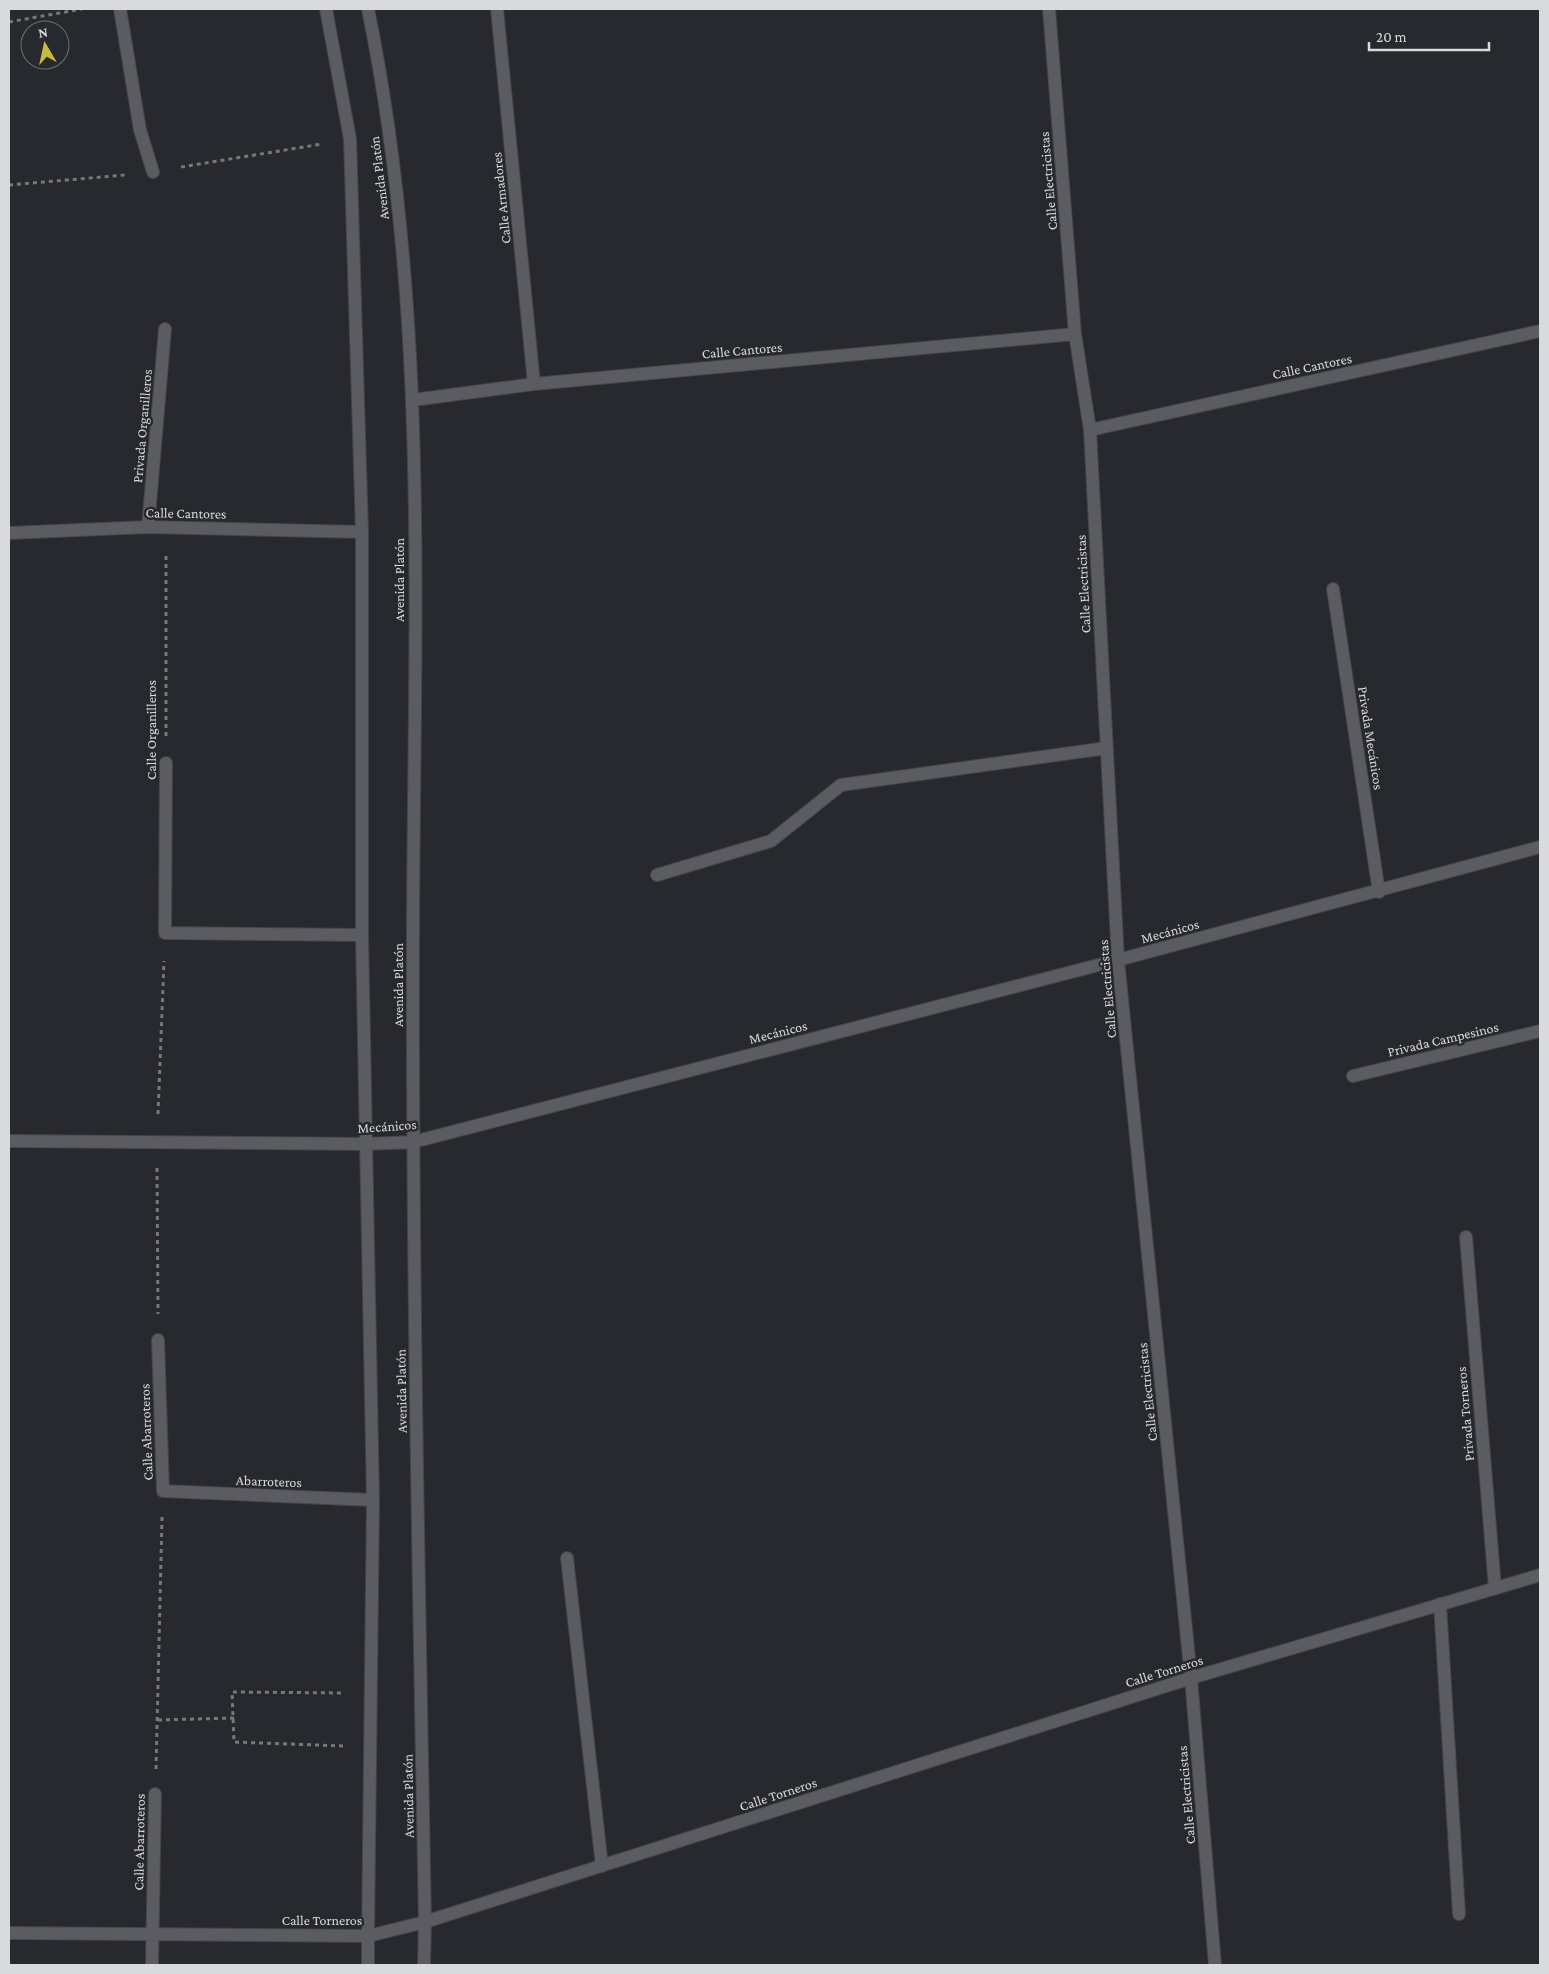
<svg xmlns="http://www.w3.org/2000/svg" width="1549" height="1974" font-family="'Crimson Pro',serif">
  <style>
    .lines { fill: none; stroke-linecap: round; stroke-linejoin: round }
    .street-casing { stroke: #44454a; stroke-width: 14 }
    .secondary-casing { stroke: #44454a; stroke-width: 14 }
    .path { stroke: #77787c; stroke-width: 3; stroke-dasharray: 4 4; stroke-linecap: butt }
    .street { stroke: #5b5c62; stroke-width: 12 }
    .secondary { stroke: #5b5c62; stroke-width: 12 }
    .labels { text-anchor: middle; dominant-baseline: central; stroke-width: 5; stroke-linejoin: round; paint-order: stroke }
    .street-label { font-size: 14px; fill: #d9dadd; stroke: #27292e }
  </style>
  <rect width="100%" height="100%" fill="#27292e"/>
  <g class="lines">
    <!-- street casing -->
    <g class="street-casing">
      <path id="street" d="M120,9L140,130L153,172
        M368,9C430,311 414,623 413,930C412,1261 419,1591 425,1922
        M497,9L534,384
        M1049,9L1075,334L1090,430L1118,960L1191,1678L1215,1965
        M413,400L534,384L1075,334
        M1090,430L1540,331
        M148,527L165,329
        M9,533L148,527L362,532
        M1333,589L1379,892
        M166,763L165,933L362,935
        M657,875L771,841L841,785L1107,748
        M1353,1076L1540,1031
        M9,1141L367,1144L413,1142L1118,960L1540,847
        M1466,1237L1495,1588
        M158,1340L163,1491L373,1500
        M567,1558L602,1866
        M1440,1604L1459,1914
        M9,1933L368,1936L373,1500L362,935V532L350,139L326,9
        M152,1965L155,1794"/>
    </g>
    <!-- secondary casing -->
    <g class="secondary-casing">
      <path id="secondary" d="M368,1965V1936L425,1922L1191,1678L1540,1575
        M424,1965L425,1922"/>
    </g>
    <!-- path -->
    <path class="path" d="M9,22L82,9
      M181,167L322,144
      M9,185L125,175
      M166,736V555
      M158,1114L164,961
      M157,1168L158,1314
      M158,1720L234,1718
      M343,1746L234,1742L232,1692L344,1693
      M156,1769L162,1517"/>
    <!-- street -->
    <use href="#street" class="street"/>
    <!-- secondary -->
    <use href="#secondary" class="secondary"/>
  </g>
  <g class="labels">
    <!-- street labels -->
    <g class="street-label">
      <text transform="translate(379 178) rotate(-97)">Avenida Platón</text>
      <text transform="translate(1048 181) rotate(-95)">Calle Electricistas</text>
      <text transform="translate(501 198) rotate(-96)">Calle Armadores</text>
      <text transform="translate(742 350) rotate(-5)">Calle Cantores</text>
      <text transform="translate(1312 366) rotate(-12)">Calle Cantores</text>
      <text transform="translate(142 426) rotate(-85)">Privada Organilleros</text>
      <text transform="translate(186 513) rotate(1)">Calle Cantores</text>
      <text transform="translate(399 580) rotate(-90)">Avenida Platón</text>
      <text transform="translate(1083 584) rotate(-93)">Calle Electricistas</text>
      <text transform="translate(151 730) rotate(-90)">Calle Organilleros</text>
      <text transform="translate(1371 738) rotate(81)">Privada Mecánicos</text>
      <text transform="translate(1170 931) rotate(-15)">Mecánicos</text>
      <text transform="translate(398 985) rotate(-90)">Avenida Platón</text>
      <text transform="translate(1107 989) rotate(-95)">Calle Electricistas</text>
      <text transform="translate(778 1032) rotate(-14)">Mecánicos</text>
      <text transform="translate(1443 1039) rotate(-13)">Privada Campesinos</text>
      <text transform="translate(387 1126) rotate(-4)">Mecánicos</text>
      <text transform="translate(401 1391) rotate(-91)">Avenida Platón</text>
      <text transform="translate(1147 1392) rotate(-96)">Calle Electricistas</text>
      <text transform="translate(1465 1414) rotate(-95)">Privada Torneros</text>
      <text transform="translate(146 1432) rotate(-92)">Calle Abarroteros</text>
      <text transform="translate(269 1481) rotate(2)">Abarroteros</text>
      <text transform="translate(1164 1671) rotate(-17)">Calle Torneros</text>
      <text transform="translate(778 1794) rotate(-18)">Calle Torneros</text>
      <text transform="translate(1186 1795) rotate(-95)">Calle Electricistas</text>
      <text transform="translate(408 1796) rotate(-91)">Avenida Platón</text>
      <text transform="translate(139 1842) rotate(-89)">Calle Abarroteros</text>
      <text x="322" y="1920">Calle Torneros</text>
    </g>
  </g>
  <!-- border -->
  <rect width="1549" height="1974" fill="none" stroke="#d9dadd" stroke-width="20"/>
  <!-- north arrow -->
  <g transform="translate(45 45) rotate(351)"><circle r="24" fill="#27292e" stroke="#6e7074"/>
  <path d="M0-4L9 19L0 12L-9 19Z" fill="#c6bc3c"/>
  <text y="-8" font-size="14" font-weight="bold" text-anchor="middle" fill="#d9dadd">N</text>
  </g>
  <!-- scale -->
  <path d="M1369 42v8h120v-8" fill="none" stroke="#d9dadd" stroke-width="2.5"/>
  <text x="1376" y="42" font-size="15" fill="#d9dadd" stroke="#27292e" stroke-width="4" paint-order="stroke">20 m</text>
</svg>
